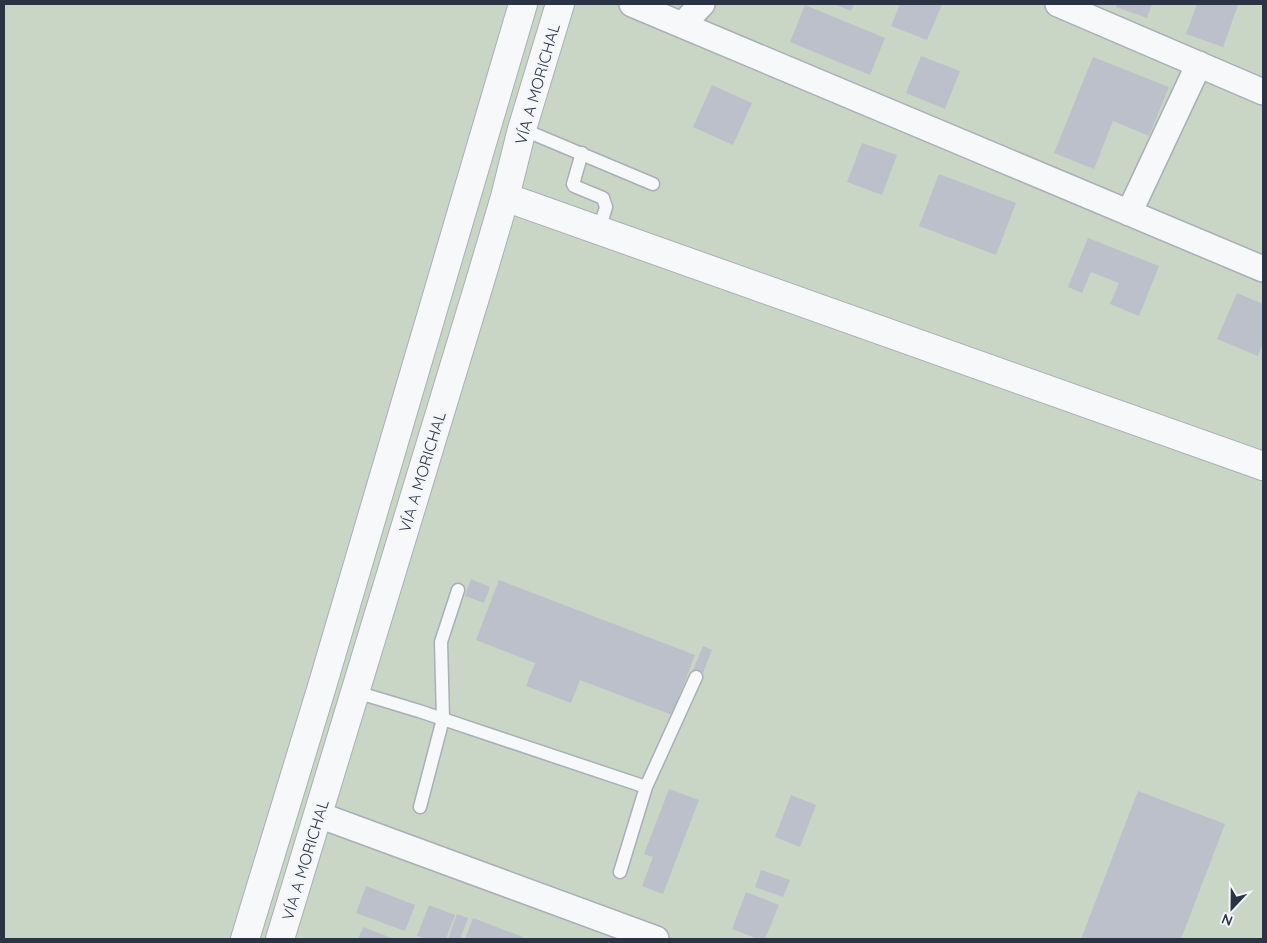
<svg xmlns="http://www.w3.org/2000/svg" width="1267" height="943" font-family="Quicksand,sans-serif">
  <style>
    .green { fill: #c9d6c5 }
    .building { fill: #bbc0ca }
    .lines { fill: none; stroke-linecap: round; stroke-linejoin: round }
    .service-casing { stroke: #a9aeb7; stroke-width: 15 }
    .minor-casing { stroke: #a9aeb7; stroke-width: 28 }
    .tertiary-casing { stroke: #a9aeb7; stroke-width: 30 }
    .service { stroke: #f7f8fa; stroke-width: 12 }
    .minor { stroke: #f7f8fa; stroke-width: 25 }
    .tertiary { stroke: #f7f8fa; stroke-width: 28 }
    .labels { text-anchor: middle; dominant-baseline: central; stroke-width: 4.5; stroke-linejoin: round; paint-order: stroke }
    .street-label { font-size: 16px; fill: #2b3445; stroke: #f4f6f9 }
  </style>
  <rect width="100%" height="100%" fill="#e4e7ec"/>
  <!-- green -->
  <path class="green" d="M4,4H1263V939H4Z"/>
  <!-- building -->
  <path class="building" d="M834,4H854L851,11Z
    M900,4H942L927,40L891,26Z
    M1117,4H1152L1147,18L1116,7Z
    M1197,4H1234L1238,5L1223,47L1186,34Z
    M805,5L885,38L870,75L790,42Z
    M921,56L960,71L945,109L906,93Z
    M1093,57L1169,87L1149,136L1113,121L1094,169L1054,153Z
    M712,85L752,103L733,145L693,127Z
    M862,143L897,155L882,195L847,182Z
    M939,174L1016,203L996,255L919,226Z
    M1088,238L1159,266L1139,316L1110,304L1119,283L1091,272L1082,293L1068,287Z
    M1237,293L1263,304V343L1258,356L1217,339Z
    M471,579L490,587L484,603L465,596Z
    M499,580L695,655L672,715L580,680L571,703L526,686L535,663L476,640Z
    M703,646L712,650L703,673L693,670Z
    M669,789L699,800L663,894L642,886L653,857L644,854Z
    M1138,791L1225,824L1181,939H1081Z
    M791,795L816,805L800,847L775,837Z
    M761,870L790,880L783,897L755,887Z
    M366,886L415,905L405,931L356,913Z
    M746,892L779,905L765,939H758L732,929Z
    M429,905L455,915L446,939H427L417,936Z
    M457,914L468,918L460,939H448Z
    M473,918L528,939H465Z
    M363,927L394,939H358Z"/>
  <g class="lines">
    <!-- service casing -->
    <g class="service-casing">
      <path id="service" d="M522,129L653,184
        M582,153L573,184L574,186L603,198L606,207L599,230
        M356,692L419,711L646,787
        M420,807L443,719L441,642L458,590
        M620,872L646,787L696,677"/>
    </g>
    <!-- minor casing -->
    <g class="minor-casing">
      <path id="minor" d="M632,4L1263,269
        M1058,4L1263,92
        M682,25L702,4
        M1129,213L1199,64
        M319,815L656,939"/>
    </g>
    <!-- tertiary casing -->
    <g class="tertiary-casing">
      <path id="tertiary" d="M505,197L1263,466
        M245,939L323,683L523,4
        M280,939L481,278L505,197L522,129L560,4"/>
    </g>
    <!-- service -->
    <use href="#service" class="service"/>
    <!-- minor -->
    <use href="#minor" class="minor"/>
    <!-- tertiary -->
    <use href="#tertiary" class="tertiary"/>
  </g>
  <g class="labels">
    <!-- street labels -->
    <g class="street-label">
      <text transform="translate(537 84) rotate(-74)">VÍA A MORICHAL</text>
      <text transform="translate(422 472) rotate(-73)">VÍA A MORICHAL</text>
      <text transform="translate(305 860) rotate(-73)">VÍA A MORICHAL</text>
    </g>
  </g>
  <!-- border -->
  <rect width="1267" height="943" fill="none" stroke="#2b3445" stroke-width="10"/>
  <!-- north arrow -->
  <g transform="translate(1232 908) rotate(202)" stroke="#f4f6f9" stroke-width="4" paint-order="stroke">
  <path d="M0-4L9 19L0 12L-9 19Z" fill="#2b3445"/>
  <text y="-8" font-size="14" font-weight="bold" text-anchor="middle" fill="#2b3445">N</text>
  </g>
</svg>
